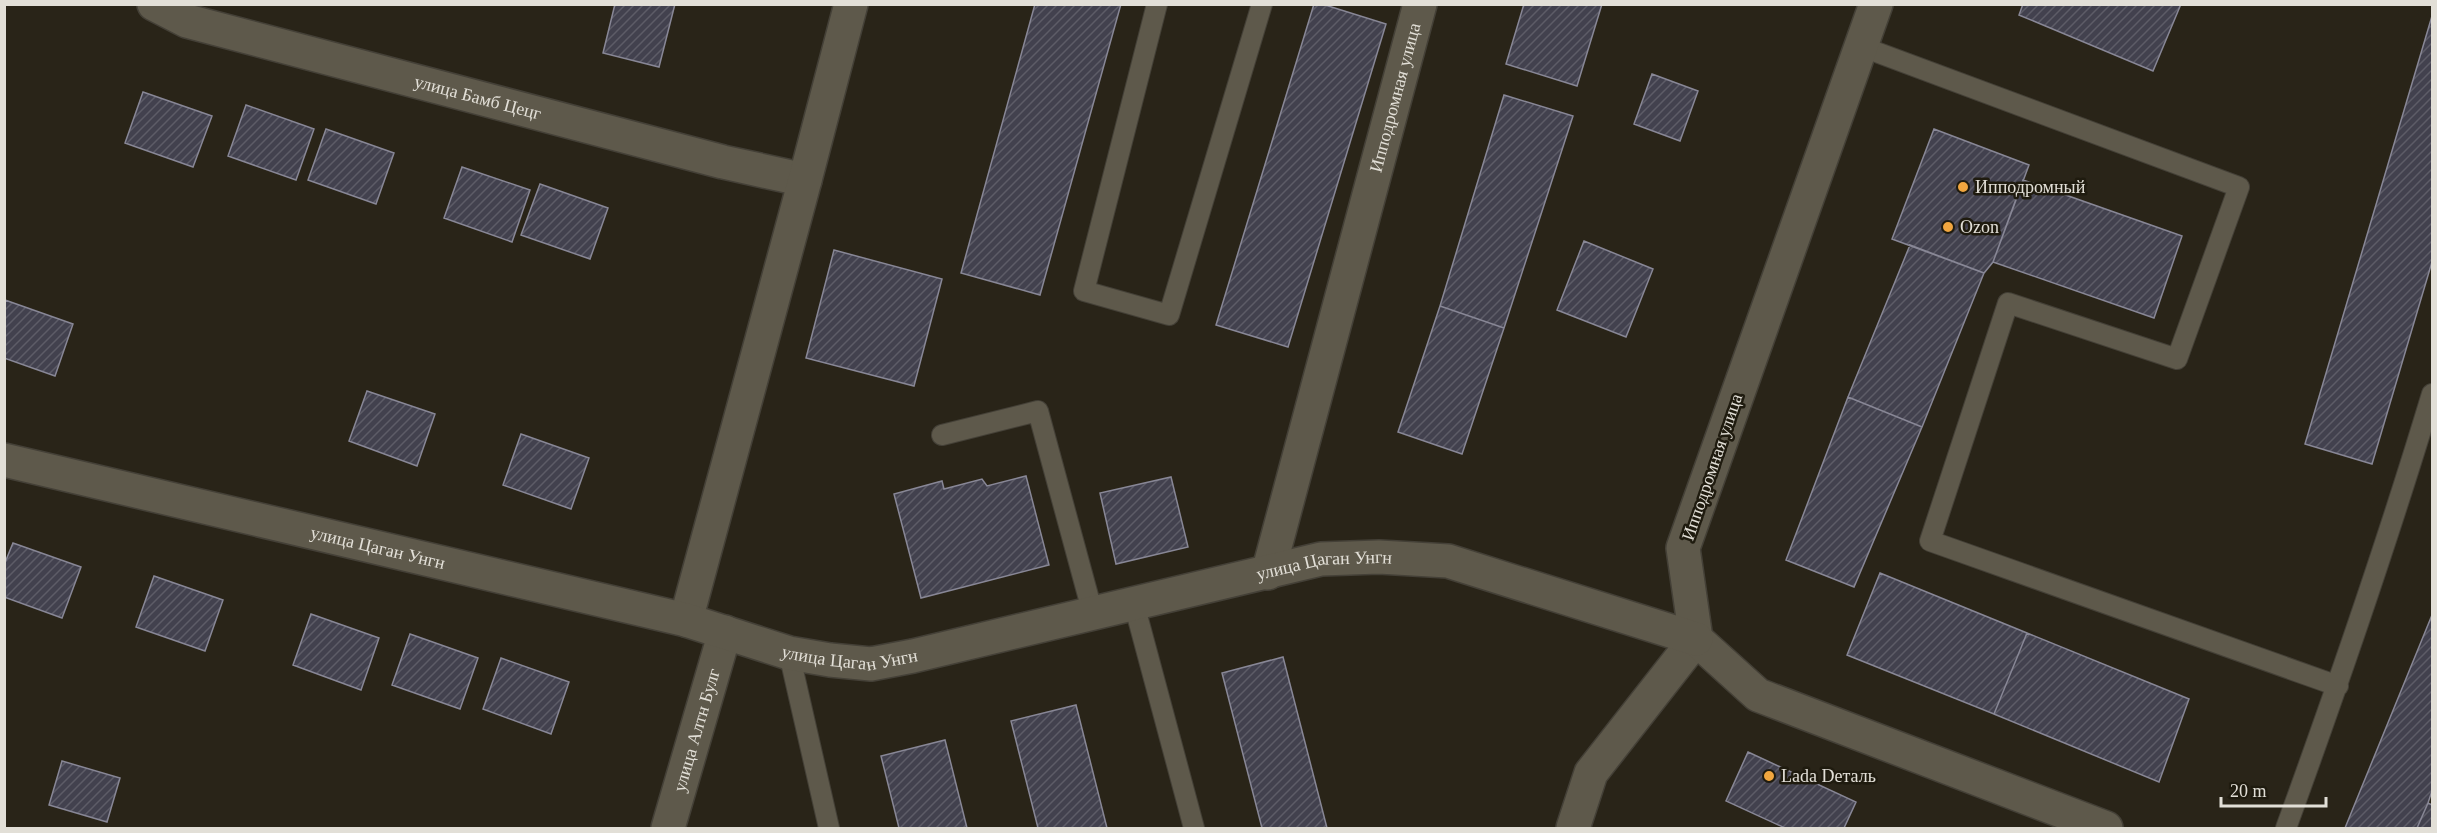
<svg xmlns="http://www.w3.org/2000/svg" width="2437" height="833" font-family="Georgia,serif">
  <style>
    .building { fill: url(#building-hatch); stroke: #888796; stroke-width: 1.5 }
    .lines { fill: none; stroke-linecap: round; stroke-linejoin: round }
    .lane-casing { stroke: #444037; stroke-width: 22 }
    .street-casing { stroke: #444037; stroke-width: 36 }
    .secondary-casing { stroke: #444037; stroke-width: 36 }
    .lane { stroke: #5e594b; stroke-width: 20 }
    .street { stroke: #5e594b; stroke-width: 33 }
    .secondary { stroke: #5e594b; stroke-width: 33 }
    .poi-dot { fill: #f1a63f; stroke: #1f1b0f; stroke-width: 2 }
    .labels { text-anchor: middle; dominant-baseline: central; stroke-width: 5; stroke-linejoin: round; paint-order: stroke }
    .street-label { font-size: 18px; fill: #e2dfd7; stroke: #1f1b0f }
    .poi-label { font-size: 18px; fill: #e2dfd7; stroke: #1f1b0f; text-anchor: start }
  </style>
  <defs>
    <pattern id="building-hatch" width="6" height="6" patternUnits="userSpaceOnUse" patternTransform="scale(1.5)"><rect width="6" height="6" fill="#42414e"/><path d="M-1 1l2-2M0 6l6-6M5 7l2-2" fill="none" stroke="#5d5c67"/></pattern>
  </defs>
  <rect width="100%" height="100%" fill="#292418"/>
  <!-- building -->
  <path class="building" d="M615,4H675L659,67L603,53Z
    M1035,4H1121L1040,295L961,273Z
    M1314,4H1322L1386,24L1288,347L1216,325Z
    M1524,4H1602L1577,86L1506,64Z
    M2023,4H2181L2153,71L2019,15Z
    M2432,16V262L2372,464L2305,444Z
    M1652,74L1698,91L1680,141L1634,124Z
    M143,92L212,116L193,167L125,143Z
    M1504,95L1573,116L1504,328L1440,306Z
    M246,105L314,129L296,180L228,156Z
    M326,129L394,153L376,204L308,180Z
    M1934,129L2029,165L1993,262L1984,273L1892,239Z
    M462,167L530,190L512,242L444,218Z
    M2023,180L2182,236L2154,318L1993,262Z
    M540,184L608,208L590,259L521,235Z
    M1584,241L1653,269L1626,337L1557,310Z
    M1910,245L1984,273L1922,427L1848,397Z
    M834,250L942,279L914,386L806,358Z
    M5,300L73,324L55,376L4,358Z
    M1440,306L1504,328L1462,454L1398,432Z
    M367,391L435,414L417,466L349,441Z
    M1848,397L1922,427L1854,587L1786,560Z
    M521,434L589,458L571,509L503,485Z
    M1026,476L1049,565L921,598L894,494L942,481L944,489L982,479L987,486Z
    M1171,477L1188,547L1116,564L1100,493Z
    M13,543L81,567L62,618L4,597V565Z
    M1880,573L2027,633L1994,714L1847,655Z
    M154,576L223,600L205,651L136,627Z
    M311,614L379,638L361,690L293,665Z
    M2432,615V791L2428,803L2417,828H2345Z
    M2027,633L2189,699L2159,782L1994,714Z
    M410,634L478,658L460,709L392,685Z
    M1283,657L1327,828H1262L1222,673Z
    M501,658L569,682L551,734L483,709Z
    M1076,705L1107,828H1038L1011,721Z
    M945,740L967,828H899L881,756Z
    M1748,752L1856,802L1844,828H1785L1726,801Z
    M62,761L120,778L107,822L49,805Z
    M2428,803L2432,805V828H2417Z"/>
  <g class="lines">
    <!-- lane casing -->
    <g class="lane-casing">
      <path id="lane" d="M1157,4L1084,291L1169,315L1262,4
        M1860,46L2239,187L2177,359L2008,303L1930,541L2338,686
        M942,435L1038,411L1093,614
        M1134,604L1194,828
        M789,653L829,828
        M2286,828C2338,685 2388,540 2432,394"/>
    </g>
    <!-- street casing -->
    <g class="street-casing">
      <g id="street">
        <path id="s1" d="M154,4L187,21L723,162L805,180"/>
        <path id="s2" d="M1268,573L1420,4"/>
        <path d="M686,620L805,180L851,4"/>
        <path id="s3" d="M668,828L725,632"/>
        <path d="M1573,828L1591,773L1696,639"/>
      </g>
    </g>
    <!-- secondary casing -->
    <g class="secondary-casing">
      <g id="secondary">
        <path d="M1876,4L1683,548L1696,639L1758,695L2106,828"/>
        <path id="s4" d="M4,460L686,620L789,653L830,660L871,664L913,656L1321,559L1379,557L1448,561L1696,639"/>
      </g>
    </g>
    <!-- lane -->
    <use href="#lane" class="lane"/>
    <!-- street -->
    <use href="#street" class="street"/>
    <!-- secondary -->
    <use href="#secondary" class="secondary"/>
  </g>
  <!-- markers -->
  <g class="poi-dot">
    <circle cx="1963" cy="187" r="6"/>
    <circle cx="1948" cy="227" r="6"/>
    <circle cx="1769" cy="776" r="6"/>
  </g>
  <g class="labels">
    <!-- street labels -->
    <g class="street-label">
      <text stroke="none"><textPath href="#s2" startOffset="492">Ипподромная улица</textPath></text>
      <text stroke="none"><textPath href="#s1" startOffset="338">улица Бамб Цецг</textPath></text>
      <text transform="translate(1712 467) rotate(-71)">Ипподромная улица</text>
      <text stroke="none"><textPath href="#s4" startOffset="384">улица Цаган Унгн</textPath></text>
      <text stroke="none"><textPath href="#s4" startOffset="1356">улица Цаган Унгн</textPath></text>
      <text stroke="none"><textPath href="#s4" startOffset="870">улица Цаган Унгн</textPath></text>
      <text stroke="none"><textPath href="#s3" startOffset="102">улица Алтн Булг</textPath></text>
    </g>
    <!-- poi labels -->
    <g class="poi-label">
      <text x="1975" y="187">Ипподромный</text>
      <text x="1960" y="227">Ozon</text>
      <text x="1781" y="776">Lada Dеталь</text>
    </g>
  </g>
  <!-- border -->
  <rect width="2437" height="833" fill="none" stroke="#e2dfd7" stroke-width="12"/>
  <!-- scale -->
  <path d="M2221 797v9h105v-9" fill="none" stroke="#e2dfd7" stroke-width="3"/>
  <text x="2230" y="797" font-size="18" fill="#e2dfd7" stroke="#1f1b0f" stroke-width="4.5" paint-order="stroke">20 m</text>
</svg>
